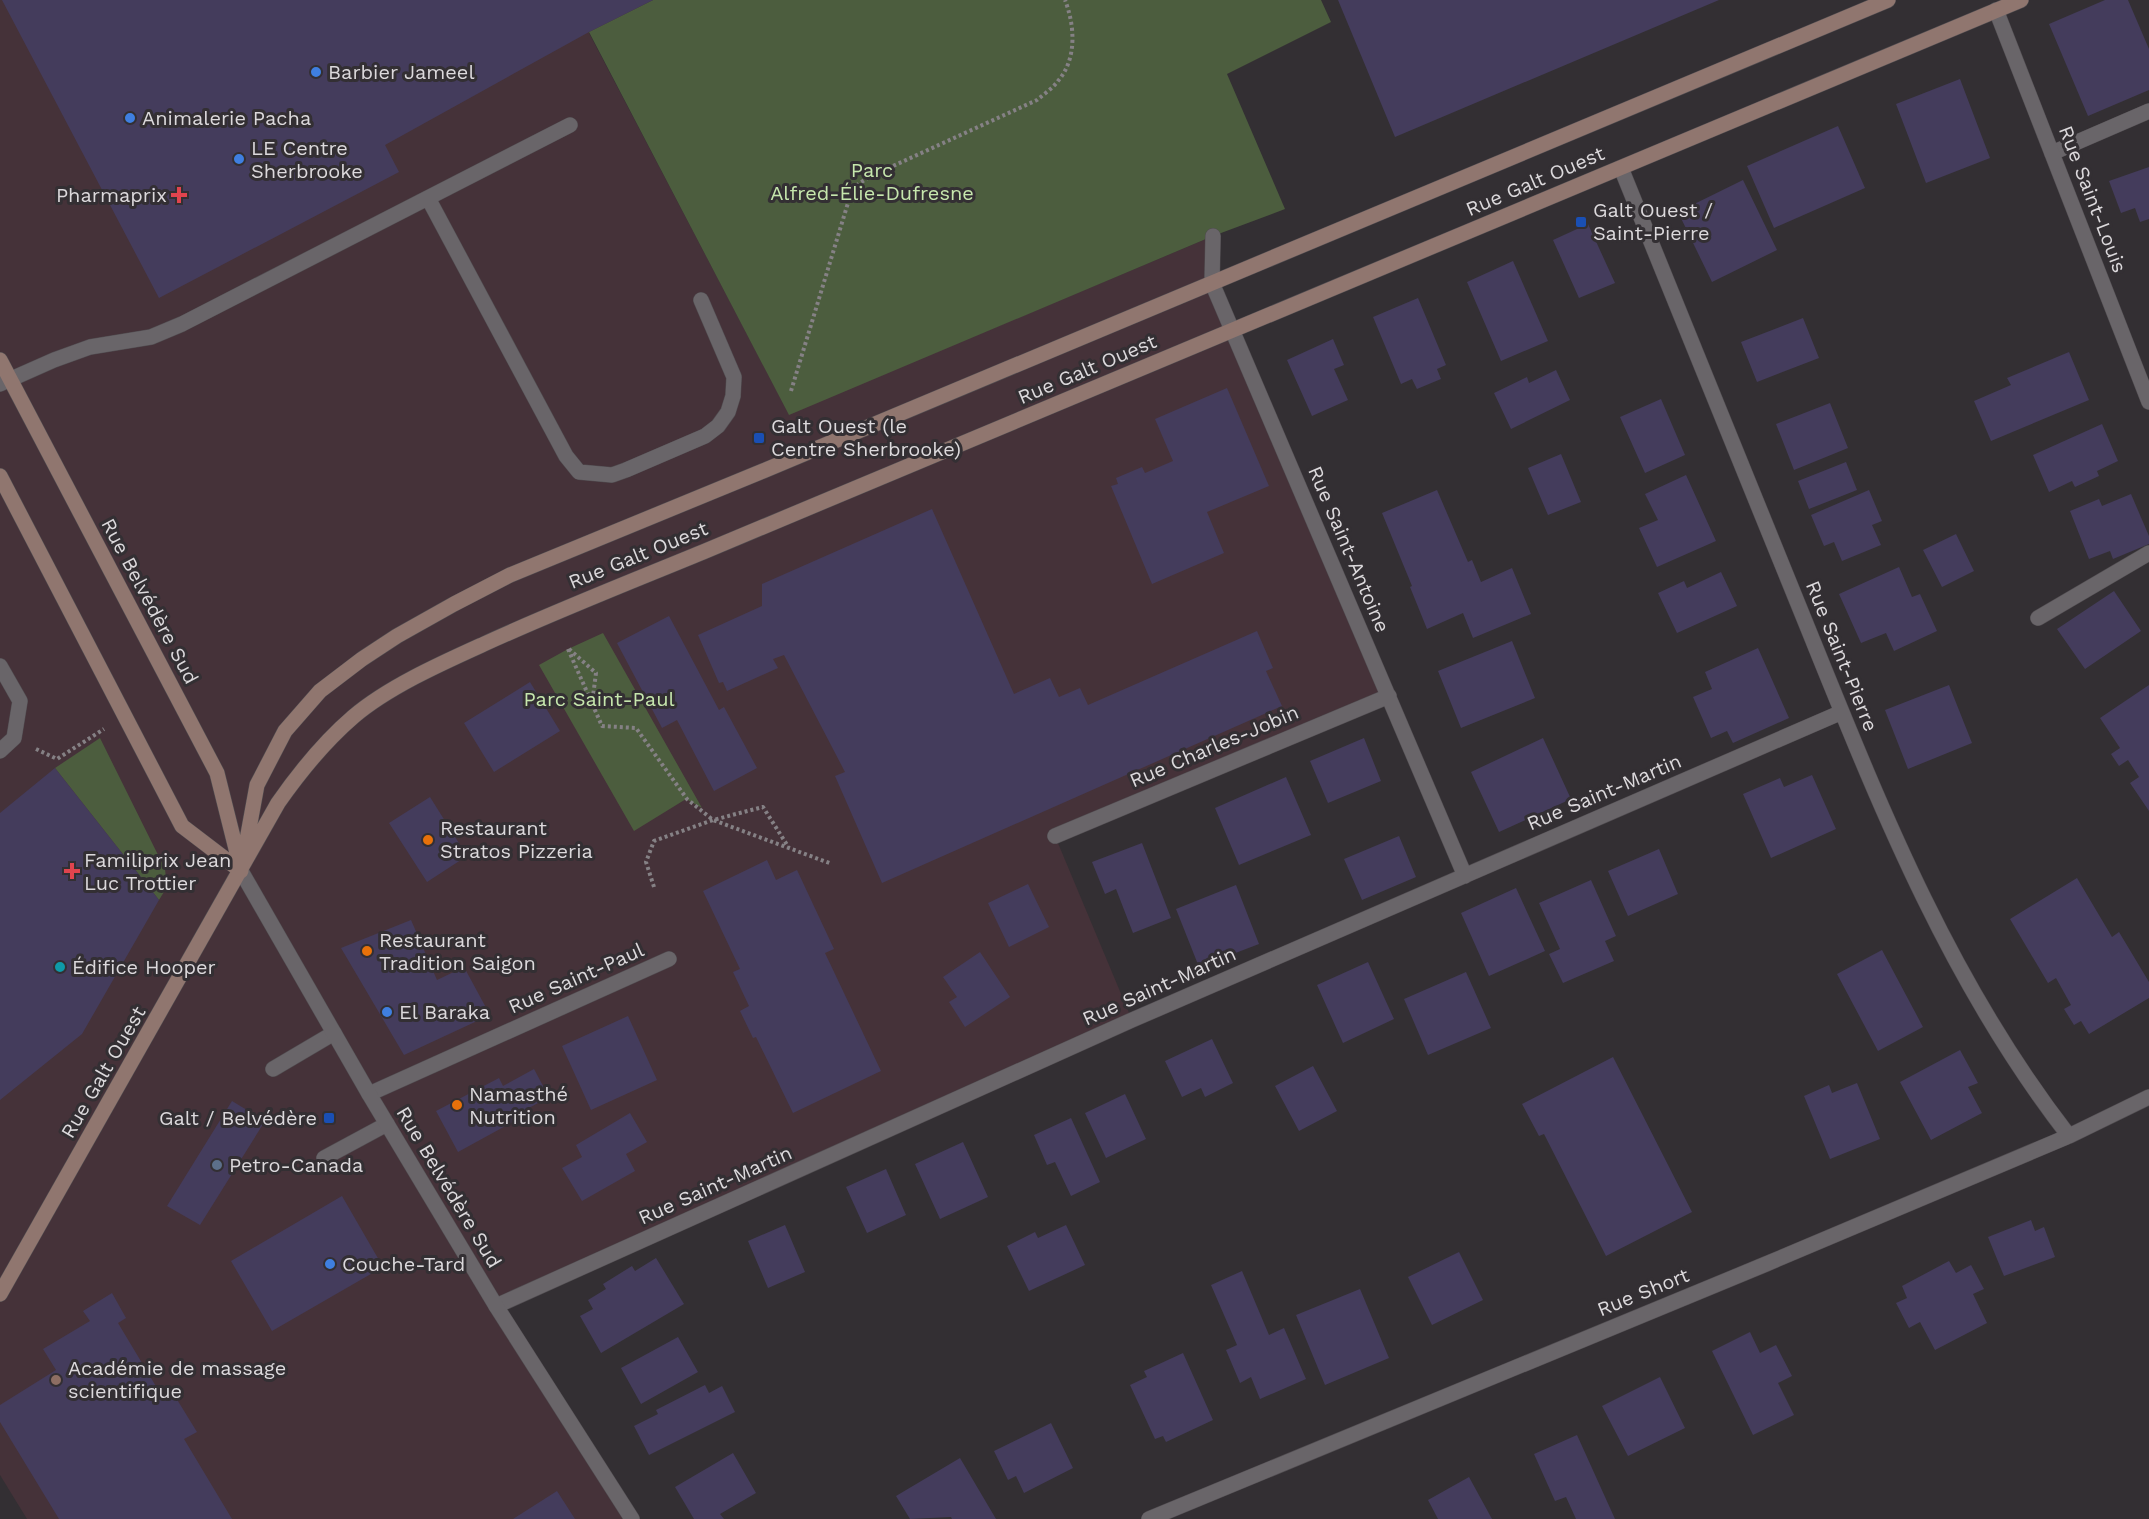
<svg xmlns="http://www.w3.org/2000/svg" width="2149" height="1519" font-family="'Work Sans',sans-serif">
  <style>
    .commercial { fill: #453239 }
    .green { fill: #4c5d3e }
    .building { fill: #443c5c }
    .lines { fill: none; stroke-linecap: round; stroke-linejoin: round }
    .service-casing { stroke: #514d51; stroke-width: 16 }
    .minor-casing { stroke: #514d51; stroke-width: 16 }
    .tertiary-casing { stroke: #514d51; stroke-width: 16 }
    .secondary-casing { stroke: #514d51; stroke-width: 16 }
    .path { stroke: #858185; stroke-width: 4; stroke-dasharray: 3 3; stroke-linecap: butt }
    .service { stroke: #696569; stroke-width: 15 }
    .minor { stroke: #696569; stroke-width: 15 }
    .tertiary { stroke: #696569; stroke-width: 15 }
    .secondary { stroke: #90766f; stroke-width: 15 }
    .shop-dot { fill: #3f7fe0; stroke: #332f33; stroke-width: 2 }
    .health-dot { fill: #e0444e; stroke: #332f33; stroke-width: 2 }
    .transit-dot { fill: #1a4fb4; stroke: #332f33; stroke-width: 2 }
    .food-dot { fill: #e8710a; stroke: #332f33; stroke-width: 2 }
    .culture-dot { fill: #0f9aa8; stroke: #332f33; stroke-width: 2 }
    .service-dot { fill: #5c6f8a; stroke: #332f33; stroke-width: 2 }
    .education-dot { fill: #8d6e63; stroke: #332f33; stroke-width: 2 }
    .labels { text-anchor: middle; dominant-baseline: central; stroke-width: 6; stroke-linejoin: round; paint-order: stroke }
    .poi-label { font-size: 20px; fill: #dcd9dc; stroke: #332f33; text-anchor: start }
    .park-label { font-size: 20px; fill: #c6e7ad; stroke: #332f33 }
    .street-label { font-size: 20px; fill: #dcd9dc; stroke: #332f33 }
  </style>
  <rect width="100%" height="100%" fill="#332f33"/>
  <!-- commercial -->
  <path class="commercial" d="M0,0H653L589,33L789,414L1213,236L1212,283L1389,696L1055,836L1132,1020L496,1306L632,1519H27L0,1475Z"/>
  <!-- green -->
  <path class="green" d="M653,0H1321L1331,22L1227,74L1285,209L1213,236L789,415L589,32Z
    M603,633L702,808L686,799L634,831L539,665L568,649Z
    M100,738L165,869L167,887L159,900L55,768Z"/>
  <!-- building -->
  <path class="building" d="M2,0H653L589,32L385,145L399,172L159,298Z
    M1338,0H1719L1395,137Z
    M2105,0H2128L2149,49V90L2088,116L2049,24Z
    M1960,79L1990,158L1926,183L1896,104Z
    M1838,126L1865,188L1774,228L1747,166Z
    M2149,167V219L2140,222L2135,208L2121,213L2109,181Z
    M1743,180L1777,250L1712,282L1678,212Z
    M1588,224L1615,283L1579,298L1553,240Z
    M1513,261L1548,341L1501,361L1467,282Z
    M1418,298L1446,365L1437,369L1441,379L1417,389L1412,379L1401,384L1373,317Z
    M1803,318L1819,358L1757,382L1741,342Z
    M1333,339L1344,365L1334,369L1348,400L1312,416L1287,360Z
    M2069,352L2089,400L1991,441L1974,401L2011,385L2007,378Z
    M1556,370L1570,400L1511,429L1494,393L1527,377L1529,383Z
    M1227,388L1269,486L1207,512L1224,553L1152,584L1111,486L1118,484L1116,478L1142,467L1145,473L1173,461L1155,419Z
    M1661,399L1685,455L1645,473L1620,417Z
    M1830,403L1848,448L1794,470L1776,424Z
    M2102,424L2118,461L2097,471L2099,476L2075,487L2072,481L2049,492L2033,455Z
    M1561,454L1581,502L1548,515L1528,468Z
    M1846,462L1857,490L1809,509L1798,481Z
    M1686,475L1716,541L1657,567L1639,528L1658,520L1645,494Z
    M1437,490L1468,562L1472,560L1481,582L1512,568L1531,614L1473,638L1463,613L1427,629L1410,587L1412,586L1382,513Z
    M1869,490L1882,521L1872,525L1881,545L1842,561L1834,542L1824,546L1811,515Z
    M2131,494L2149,536V544L2113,559L2110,551L2089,559L2070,511L2099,499L2102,506Z
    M932,509L1014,694L1050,678L1059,697L1080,688L1088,705L1257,631L1273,668L1266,671L1282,706L882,883L835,776L845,772L784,655L773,659L778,668L727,691L723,682L719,683L698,635L762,606V584Z
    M1956,534L1974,571L1942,587L1923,550Z
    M1899,567L1912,597L1920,594L1937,631L1894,651L1886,633L1861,643L1839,594Z
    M1721,572L1737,606L1677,633L1658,593L1684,581L1687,588Z
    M2114,591L2141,631L2085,669L2057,629Z
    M669,616L719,710L724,707L757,768L714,791L677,720L662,728L617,643Z
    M1512,641L1535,698L1461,728L1438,671Z
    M1758,648L1789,718L1733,743L1727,731L1711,738L1693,697L1712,689L1705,672Z
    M530,682L560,731L494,772L464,723Z
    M1949,685L1972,743L1908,769L1885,710Z
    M2149,685V811L2130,783L2139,777L2128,760L2119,766L2111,754L2120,748L2100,718Z
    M1364,738L1381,781L1328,803L1310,761Z
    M1543,738L1571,799L1499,832L1471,772Z
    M55,768L159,900L82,1034L0,1100V813Z
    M1812,775L1836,829L1771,858L1743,794L1780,778L1784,787Z
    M1286,777L1311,835L1239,865L1215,808Z
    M430,797L467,856L427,882L389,823Z
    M1399,836L1416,877L1362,900L1344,859Z
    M1142,843L1171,918L1133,933L1116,889L1105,894L1092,862Z
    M1659,849L1678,894L1628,916L1608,871Z
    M767,860L776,880L797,870L834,949L825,953L881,1071L793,1113L756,1037L753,1038L740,1011L749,1006L733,972L740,969L703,891Z
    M2077,878L2112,937L2119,932L2149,982V998L2089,1034L2081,1021L2074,1025L2064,1009L2071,1005L2056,978L2048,983L2010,919Z
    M1591,880L1616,936L1605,941L1614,961L1563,983L1549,954L1560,949L1539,903Z
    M1028,884L1049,927L1009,947L988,903Z
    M1236,885L1259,944L1199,967L1176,909Z
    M1516,888L1545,951L1489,976L1461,913Z
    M411,920L437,980L464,967L490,1015L404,1055L341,948Z
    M1882,950L1923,1027L1878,1051L1837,974Z
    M980,952L1010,997L965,1027L949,1002L957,997L943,977Z
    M1368,962L1394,1019L1343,1043L1317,985Z
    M1466,972L1491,1028L1428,1055L1404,999Z
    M628,1016L657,1080L591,1110L562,1046Z
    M1212,1039L1233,1083L1205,1097L1201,1088L1182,1097L1165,1061Z
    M1960,1050L1978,1083L1968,1087L1982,1113L1931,1140L1900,1082Z
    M1613,1057L1692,1212L1606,1256L1544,1134L1539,1136L1522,1104Z
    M1313,1066L1337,1111L1299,1131L1275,1086Z
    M534,1069L549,1097L516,1115L518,1119L458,1152L436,1111L499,1078L503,1086Z
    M1857,1083L1880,1139L1830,1159L1804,1096L1829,1085L1832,1093Z
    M1125,1094L1146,1139L1106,1158L1085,1113Z
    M232,1101L265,1121L200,1225L167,1206Z
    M630,1113L647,1142L626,1154L635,1171L582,1201L562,1168L582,1157L576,1145Z
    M1071,1118L1100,1182L1071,1196L1055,1162L1047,1165L1034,1135Z
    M963,1142L988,1197L940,1219L915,1164Z
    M886,1169L906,1215L867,1233L846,1187Z
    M342,1196L383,1267L272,1331L231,1261Z
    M2031,1220L2035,1231L2044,1227L2055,1257L2004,1276L1988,1237Z
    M785,1225L805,1272L768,1288L748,1241Z
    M1066,1225L1085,1265L1029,1291L1007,1246L1035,1232L1038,1238Z
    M1459,1252L1483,1300L1432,1325L1408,1277Z
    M656,1258L684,1304L601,1353L580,1316L593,1309L588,1300L606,1289L603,1284L632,1266L635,1271Z
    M1949,1261L1956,1273L1971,1265L1984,1289L1973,1294L1987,1323L1935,1350L1920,1322L1909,1328L1896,1303L1907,1298L1902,1286Z
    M1242,1271L1269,1335L1284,1328L1306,1379L1260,1399L1251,1377L1240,1383L1226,1350L1237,1345L1211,1285Z
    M1360,1289L1389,1358L1325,1385L1296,1315Z
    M112,1293L126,1318L118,1323L163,1398L173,1393L197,1432L184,1439L232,1519H59L0,1422V1405L56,1370L43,1349L90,1321L83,1311Z
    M1750,1332L1760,1353L1776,1345L1792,1376L1778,1383L1794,1415L1753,1435L1712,1351Z
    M678,1337L698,1372L641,1404L621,1368Z
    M1183,1353L1213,1420L1166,1442L1163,1436L1155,1439L1130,1385L1147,1377L1144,1371Z
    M1660,1377L1685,1428L1628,1456L1602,1406Z
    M705,1385L709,1393L722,1386L735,1412L649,1455L634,1426L658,1414L656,1410Z
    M1051,1423L1073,1468L1024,1493L1016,1476L1008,1480L994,1451Z
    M1577,1435L1615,1519H1576L1566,1497L1555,1501L1534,1454Z
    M733,1453L756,1493L720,1514L724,1519H694L675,1487Z
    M960,1458L996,1519H952L951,1517L910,1519L896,1496Z
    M1469,1477L1492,1519H1438L1428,1500Z
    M557,1491L575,1519H513Z"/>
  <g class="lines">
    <!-- service casing -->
    <g class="service-casing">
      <path id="service" d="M2052,153L2149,111
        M428,198L566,456L579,472L612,475L626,470L705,436L718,426L728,412L733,396L734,377L701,300
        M0,384L54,360L90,347L151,337L182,324L570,125
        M2038,618L2149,553
        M0,666L20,701L14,738L0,751
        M273,1069L334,1033
        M324,1158L387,1124"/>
    </g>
    <!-- minor casing -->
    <g class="minor-casing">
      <path id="minor" d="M1996,10L2149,402
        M1621,168C1684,322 1746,477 1809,631C1881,809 1950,983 2069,1136
        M1213,236L1212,283L1465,876
        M1055,836L1389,696
        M369,1094L669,959
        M496,1306L1132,1020L1842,712
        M1149,1519L1766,1264L2069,1136L2149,1097"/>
    </g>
    <!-- tertiary casing -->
    <g class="tertiary-casing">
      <path id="tertiary" d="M241,871L369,1094L496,1306L632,1519"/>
    </g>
    <!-- secondary casing -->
    <g class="secondary-casing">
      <path id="secondary" d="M0,360L217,773L240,865
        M0,476L182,826L241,871
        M244,856L257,785L285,731L320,691L362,659L397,636L454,604L510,575L763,471L1888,0
        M0,1294L278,803C299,773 324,742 353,717C388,687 442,663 484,644C556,611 630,582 703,552L2021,0"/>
    </g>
    <!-- path -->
    <path class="path" d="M791,391L851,193L857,185L869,177L1037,100C1044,94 1053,88 1058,81C1077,59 1075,26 1065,0
      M568,649L602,726L636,728L687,799L713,820L832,864
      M569,649L596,673L592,704
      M36,749L57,759L104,729
      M654,887L646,862L654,841L713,820L763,807L789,848"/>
    <!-- service -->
    <use href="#service" class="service"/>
    <!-- minor -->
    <use href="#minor" class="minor"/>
    <!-- tertiary -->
    <use href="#tertiary" class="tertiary"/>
    <!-- secondary -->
    <use href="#secondary" class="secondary"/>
  </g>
  <!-- markers -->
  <g class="shop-dot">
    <circle cx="316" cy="72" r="6"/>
    <circle cx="130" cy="118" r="6"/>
    <circle cx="239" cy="159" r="6"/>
    <circle cx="387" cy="1012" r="6"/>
    <circle cx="330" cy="1264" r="6"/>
  </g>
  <g class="health-dot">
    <path d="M176 186h6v6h6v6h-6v6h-6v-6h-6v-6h6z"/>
    <path d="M69 862h6v6h6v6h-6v6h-6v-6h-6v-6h6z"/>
  </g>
  <g class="transit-dot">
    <rect x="1575" y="216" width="12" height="12" rx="3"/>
    <rect x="753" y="432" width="12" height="12" rx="3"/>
    <rect x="323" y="1112" width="12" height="12" rx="3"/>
  </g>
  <g class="food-dot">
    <circle cx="428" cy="840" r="6"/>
    <circle cx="367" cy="951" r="6"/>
    <circle cx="457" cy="1105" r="6"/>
  </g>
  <circle class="culture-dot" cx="60" cy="967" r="6"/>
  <circle class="service-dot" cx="217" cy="1165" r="6"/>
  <circle class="education-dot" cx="56" cy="1380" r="6"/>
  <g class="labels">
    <!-- poi labels -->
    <g class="poi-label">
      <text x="328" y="72">Barbier Jameel</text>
      <text x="142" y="118">Animalerie Pacha</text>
      <text x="251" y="148">LE Centre<tspan x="251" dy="23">Sherbrooke</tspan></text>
      <text x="167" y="195" text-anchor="end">Pharmaprix</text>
      <text x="1593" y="210">Galt Ouest /<tspan x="1593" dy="23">Saint-Pierre</tspan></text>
      <text x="771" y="426">Galt Ouest (le<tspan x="771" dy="23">Centre Sherbrooke)</tspan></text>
      <text x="440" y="828">Restaurant<tspan x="440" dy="23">Stratos Pizzeria</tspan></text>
      <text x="84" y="860">Familiprix Jean<tspan x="84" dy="23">Luc Trottier</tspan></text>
      <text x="379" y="940">Restaurant<tspan x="379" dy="23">Tradition Saigon</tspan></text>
      <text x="72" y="967">Édifice Hooper</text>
      <text x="399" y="1012">El Baraka</text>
      <text x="469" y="1094">Namasthé<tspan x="469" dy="23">Nutrition</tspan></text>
      <text x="317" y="1118" text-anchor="end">Galt / Belvédère</text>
      <text x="229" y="1165">Petro-Canada</text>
      <text x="342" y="1264">Couche-Tard</text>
      <text x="68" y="1368">Académie de massage<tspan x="68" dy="23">scientifique</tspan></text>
    </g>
    <!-- park labels -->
    <g class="park-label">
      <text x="872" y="170">Parc<tspan x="872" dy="23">Alfred-Élie-Dufresne</tspan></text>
      <text x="599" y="699">Parc Saint-Paul</text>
    </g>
    <!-- street labels -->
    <g class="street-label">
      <text transform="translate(1535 181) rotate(-23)">Rue Galt Ouest</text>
      <text transform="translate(2093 199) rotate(69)">Rue Saint-Louis</text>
      <text transform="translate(1087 369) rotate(-23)">Rue Galt Ouest</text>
      <text transform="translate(1349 549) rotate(67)">Rue Saint-Antoine</text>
      <text transform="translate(638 555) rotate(-22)">Rue Galt Ouest</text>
      <text transform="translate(150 601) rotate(62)">Rue Belvédère Sud</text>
      <text transform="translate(1842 656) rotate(68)">Rue Saint-Pierre</text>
      <text transform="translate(1214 746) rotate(-23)">Rue Charles-Jobin</text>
      <text transform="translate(1604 792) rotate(-23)">Rue Saint-Martin</text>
      <text transform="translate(576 978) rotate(-24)">Rue Saint-Paul</text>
      <text transform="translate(1159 986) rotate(-24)">Rue Saint-Martin</text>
      <text transform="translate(103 1072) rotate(-60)">Rue Galt Ouest</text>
      <text transform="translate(715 1185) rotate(-24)">Rue Saint-Martin</text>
      <text transform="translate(449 1187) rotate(59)">Rue Belvédère Sud</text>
      <text transform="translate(1643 1292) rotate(-22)">Rue Short</text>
    </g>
  </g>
</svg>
